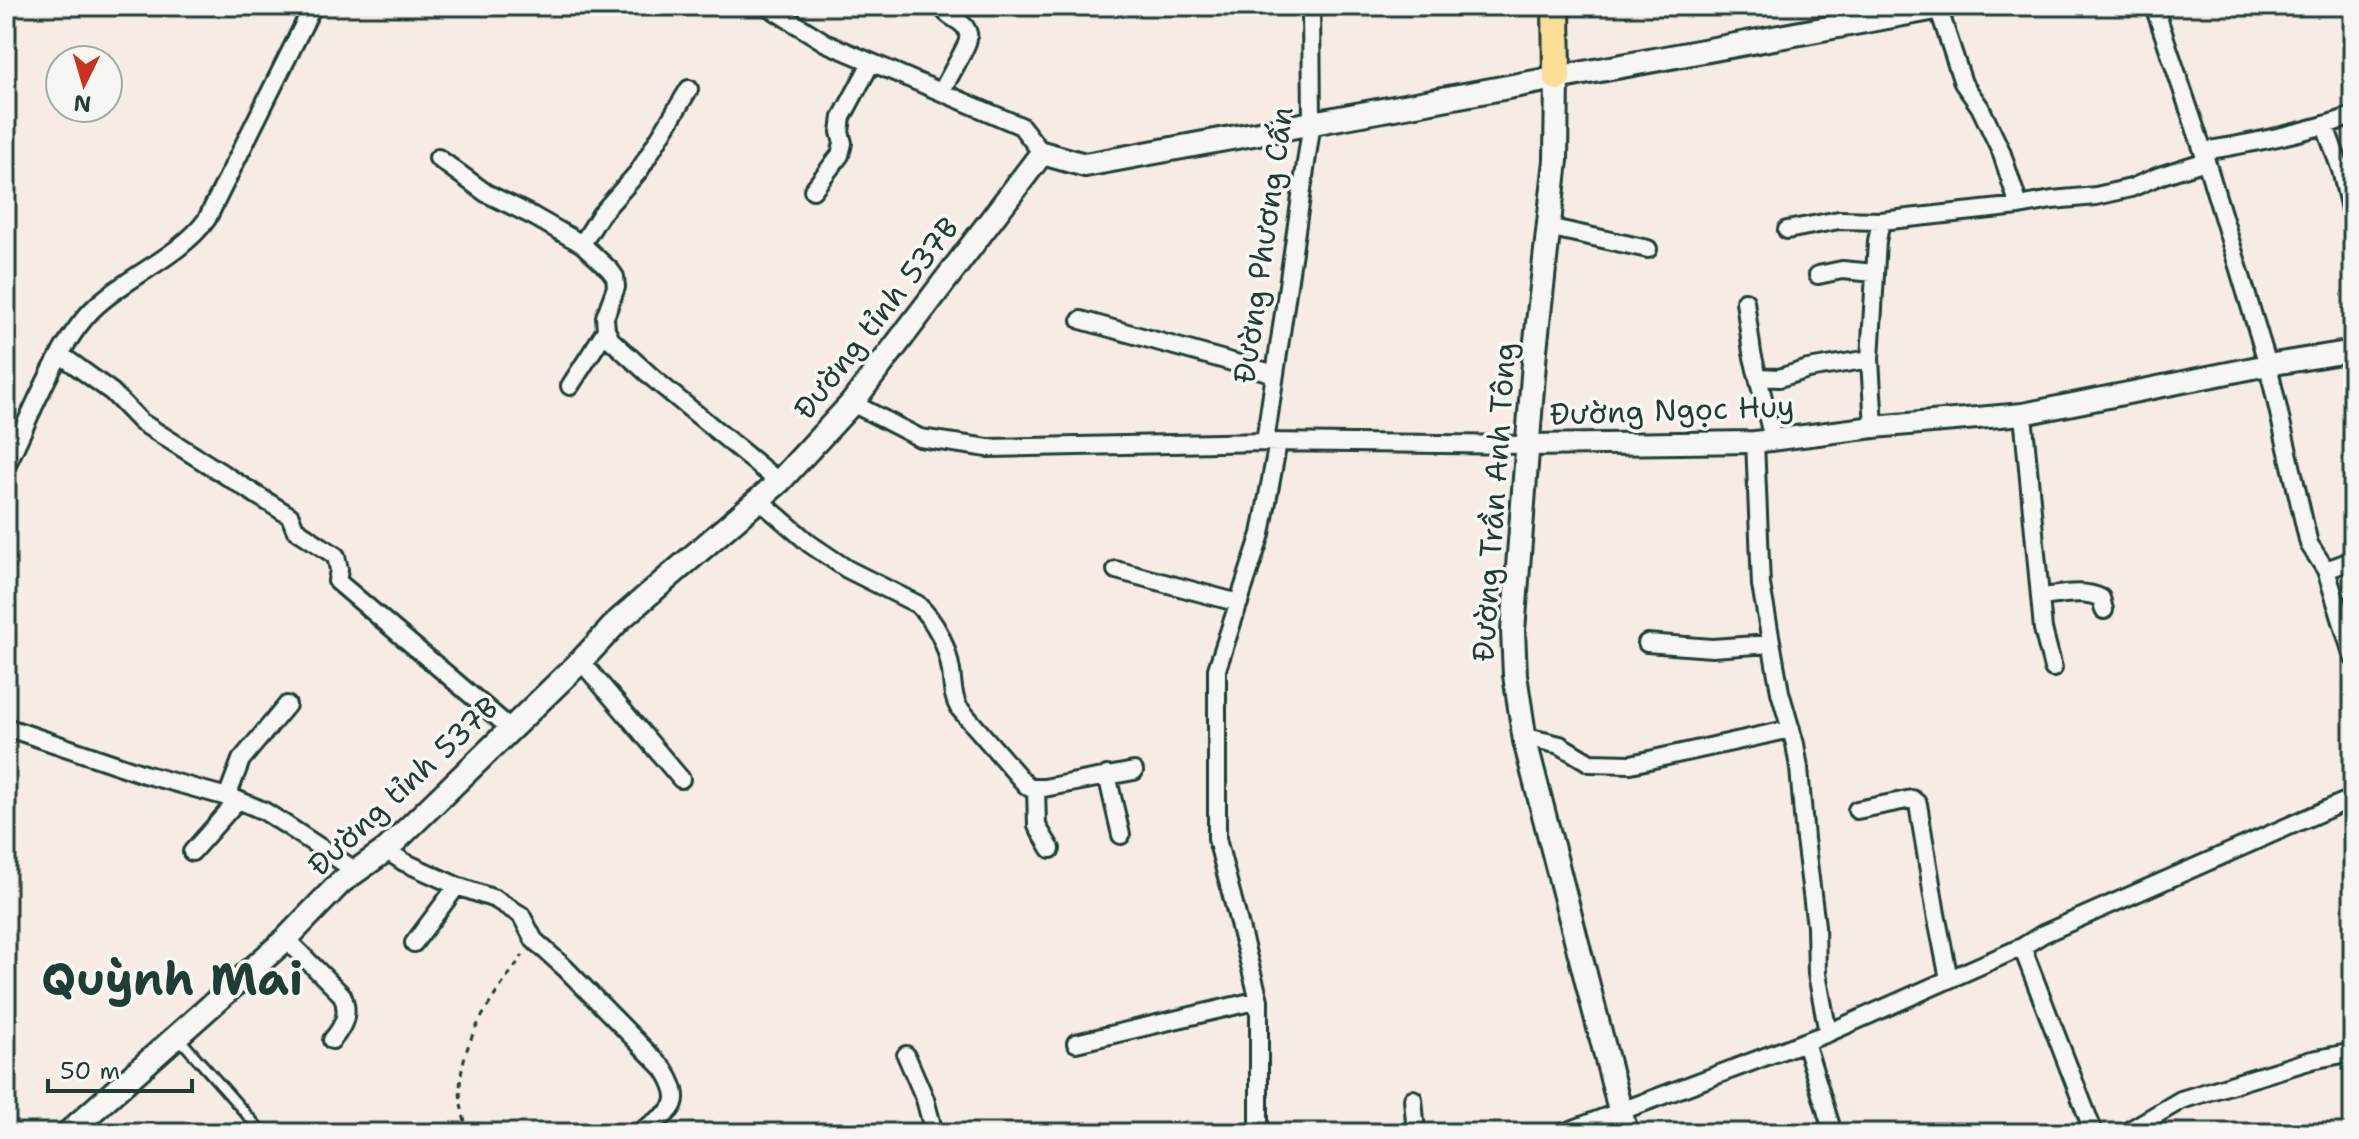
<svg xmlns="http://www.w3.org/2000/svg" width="2359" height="1139" font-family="'Shantell Sans',sans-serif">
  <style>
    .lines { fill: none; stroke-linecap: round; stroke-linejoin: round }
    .service-casing { stroke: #1f3d34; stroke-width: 14 }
    .minor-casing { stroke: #1f3d34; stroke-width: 22 }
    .tertiary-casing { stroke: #1f3d34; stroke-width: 26 }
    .secondary-casing { stroke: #1f3d34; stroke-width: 28 }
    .primary-casing { stroke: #1f3d34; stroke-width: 32 }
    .path { stroke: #1f3d34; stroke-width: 3; stroke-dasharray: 6 6; stroke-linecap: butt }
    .service { stroke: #f6f6f2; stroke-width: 8 }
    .minor { stroke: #f6f6f2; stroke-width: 16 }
    .tertiary { stroke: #f6f6f2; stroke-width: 20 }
    .secondary { stroke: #f6f6f2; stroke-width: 22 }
    .primary { stroke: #fcde96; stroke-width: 26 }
    .labels { text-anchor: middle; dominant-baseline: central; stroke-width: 7; stroke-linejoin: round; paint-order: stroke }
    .street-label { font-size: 30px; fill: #1f3d34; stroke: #f6f6f2 }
    .town-label { font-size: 46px; font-weight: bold; fill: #1f3d34; stroke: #f6f6f2 }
  </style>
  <rect width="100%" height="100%" fill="#f7ece5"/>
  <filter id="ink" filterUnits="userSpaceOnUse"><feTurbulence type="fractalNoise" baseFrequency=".0125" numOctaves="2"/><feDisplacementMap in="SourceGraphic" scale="16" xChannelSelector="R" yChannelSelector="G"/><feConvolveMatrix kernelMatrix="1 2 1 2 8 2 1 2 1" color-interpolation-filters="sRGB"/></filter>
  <g filter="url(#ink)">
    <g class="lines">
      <!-- service casing -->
      <g class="service-casing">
        <path id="service" d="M179,1038L263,1133"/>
      </g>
      <!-- minor casing -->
      <g class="minor-casing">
        <path id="minor" d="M767,6L826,43L1021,126L1042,153
          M2154,6L2203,151L2268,365L2309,544L2326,570L2353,657
          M1938,7L1963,83L1980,107L2001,151L2019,206
          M942,91C946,82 968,45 968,39C969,35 967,30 965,27C958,18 947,18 942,6
          M2325,126L2341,170L2353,222
          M2203,151C2254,143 2304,133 2353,116
          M438,158L486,193L533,216L582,244L610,270L615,277L616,287L605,317L606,330L611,340L654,379L779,482
          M813,190L840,155L843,143L840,132L842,117L871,63
          M1548,227L1648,249
          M1787,230L1839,220L1881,221L2019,206L2052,200L2096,196L2131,188L2159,176L2206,161
          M582,244L601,214L639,171L689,89
          M1818,275L1842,270L1875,273
          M1745,301L1752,353L1773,439
          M1081,320L1275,374
          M61,355L112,392L141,422L290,516L295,529L336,556L339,570L337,581L511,729
          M1759,377L1779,378L1808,369L1870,359
          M570,386L606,330
          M852,403L920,438L988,448L1265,442L1528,445
          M2023,414L2043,629L2053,668
          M1874,427L1870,359L1877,241L1881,221
          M1265,442L1312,122L1311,6
          M1755,442L1761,585L1780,692L1795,744L1799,768L1805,839L1816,926L1817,974L1828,1033
          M6,466C30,418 56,347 92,310C125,277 181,256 207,219L313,6
          M758,499L810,544L847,569L917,604C936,622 947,645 951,671C953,684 952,696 959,708L1026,785L1030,788H1044L1134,771
          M1116,570L1239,603
          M2326,570L2353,560
          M2041,597C2060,595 2084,589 2101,598L2104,610
          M1647,643L1712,648L1771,644
          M581,661L681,779
          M6,727L144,774L238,800L264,811L286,825L356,871
          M1525,741L1535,739L1560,745L1590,763L1631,764L1791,729
          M1107,775L1121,835
          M1036,788L1037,826L1051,849
          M227,797L241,760L287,705
          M1857,810L1912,799L1918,804L1936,914L1949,979
          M386,850L404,862L457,886L495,899L521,915L534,940L565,968L664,1069C688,1108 670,1111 638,1133
          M192,852L238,800
          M286,939L342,995C350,1013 344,1026 332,1040
          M414,943L457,886
          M2022,947L2094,1133
          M1805,1042L1833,1133
          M1076,1043L1259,1000
          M906,1055L925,1099L934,1133
          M1413,1099L1416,1133
          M1259,1133V1000L1217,839V669L1261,534L1278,442
          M1563,1133L1828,1033L2022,947L2043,934L2353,798
          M2125,1133L2181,1100L2312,1060L2353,1052"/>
      </g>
      <!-- tertiary casing -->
      <g class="tertiary-casing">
        <path id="tertiary" d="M1528,445L1755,442L1874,427L2023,414L2268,365L2353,351"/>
      </g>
      <!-- secondary casing -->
      <g class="secondary-casing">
        <path id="secondary" d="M1557,77L1556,160L1535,350L1513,631L1515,675L1525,741L1626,1133
          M68,1133L286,939L341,882L386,850L581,661L619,620L779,482L852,403L1042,153L1085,165L1947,6"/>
      </g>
      <!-- primary casing -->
      <g class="primary-casing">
        <path id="primary" d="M1556,6L1557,77"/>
      </g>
      <!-- path -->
      <path class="path" d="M469,1133C441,1064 485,1009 523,955"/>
      <!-- service -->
      <use href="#service" class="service"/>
      <!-- minor -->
      <use href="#minor" class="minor"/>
      <!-- tertiary -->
      <use href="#tertiary" class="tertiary"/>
      <!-- secondary -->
      <use href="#secondary" class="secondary"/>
      <!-- primary -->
      <use href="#primary" class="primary"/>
    </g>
  </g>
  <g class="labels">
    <!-- street labels -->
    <g class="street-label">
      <text transform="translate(1263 245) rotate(-82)">Đường Phương Cấn</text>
      <text transform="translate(876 318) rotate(-52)">Đường tỉnh 537B</text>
      <text transform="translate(1672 410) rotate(-2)">Đường Ngọc Huy</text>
      <text transform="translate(1494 502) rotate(-86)">Đường Trần Anh Tông</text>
      <text transform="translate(403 786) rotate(-43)">Đường tỉnh 537B</text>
    </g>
    <!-- town labels -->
    <g class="town-label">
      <text x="172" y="979">Quỳnh Mai</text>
    </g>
  </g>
  <!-- margin -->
  <rect width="2359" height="1139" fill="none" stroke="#f6f6f2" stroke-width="32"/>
  <rect x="16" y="16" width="2327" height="1107" fill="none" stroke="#1f3d34" stroke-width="3" filter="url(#ink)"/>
  <!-- north arrow -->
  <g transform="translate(84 84) rotate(185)"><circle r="38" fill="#f6f6f2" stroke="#a0aca6" stroke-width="2"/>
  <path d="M0-6L14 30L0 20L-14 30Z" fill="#c8321e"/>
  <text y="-12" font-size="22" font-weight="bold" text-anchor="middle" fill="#1f3d34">N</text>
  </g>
  <!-- scale -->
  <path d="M48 1079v12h144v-12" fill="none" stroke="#1f3d34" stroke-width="4"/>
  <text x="60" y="1079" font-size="24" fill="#1f3d34" stroke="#f6f6f2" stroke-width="6" paint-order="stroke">50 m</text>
</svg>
